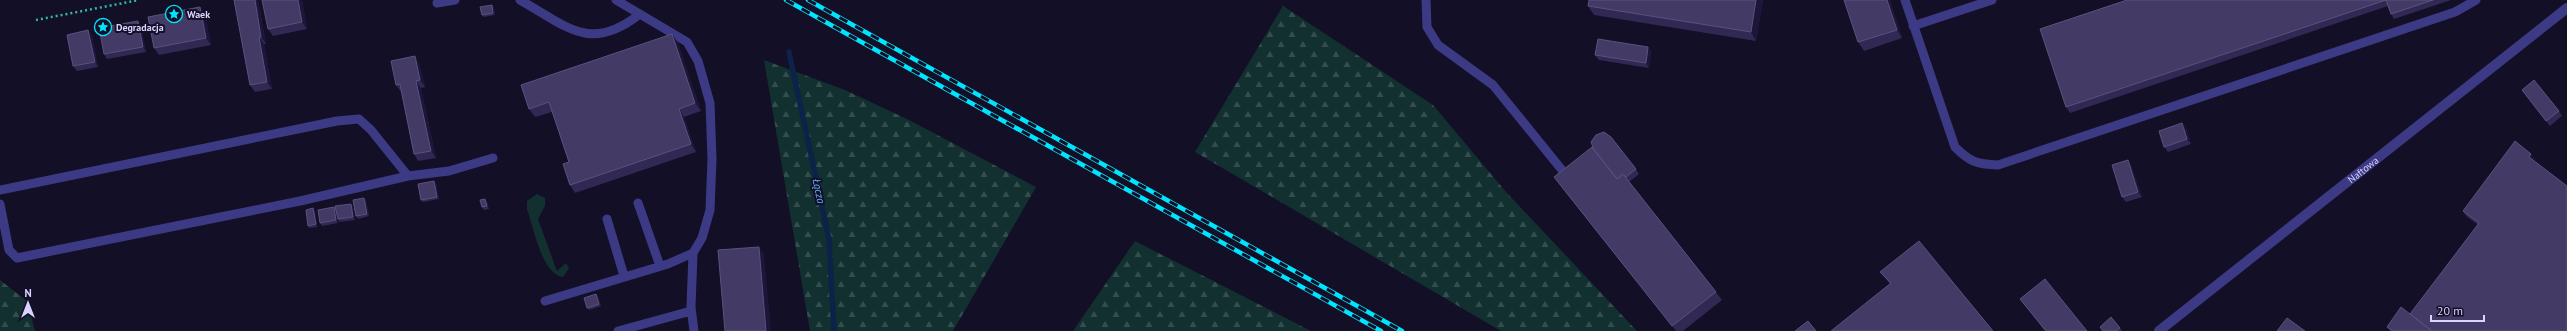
<svg xmlns="http://www.w3.org/2000/svg" width="2567" height="331" font-family="'PT Sans',sans-serif">
  <style>
    .grass { fill: #12302f }
    .forest { fill: url(#forest-firs) }
    .lines { fill: none; stroke-linecap: round; stroke-linejoin: round }
    .stream { stroke: #0c2248; stroke-width: 5.5 }
    .path { stroke: #2fb8b0; stroke-width: 2.5; stroke-dasharray: 2 3; stroke-linecap: butt }
    .service { stroke: #3d3a85; stroke-width: 9 }
    .minor { stroke: #3d3a85; stroke-width: 10 }
    .rail-casing { stroke: #00e5ff; stroke-width: 4.5 }
    .rail { stroke: #130f26; stroke-width: 3; stroke-dasharray: 9; stroke-linecap: butt }
    .wall { fill: #312854 }
    .shaded-wall { fill: #1d163a }
    .building { fill: #433a66; stroke: #5a527e }
    .labels { text-anchor: middle; dominant-baseline: central; stroke-width: 4; stroke-linejoin: round; paint-order: stroke }
    .poi-label { font-size: 10px; font-weight: bold; fill: #d9d4ff; stroke: #130f26; text-anchor: start }
    .street-label { font-size: 10px; fill: #d9d4ff; stroke: #130f26 }
    .water-label { font-size: 11px; font-style: italic; fill: #62b6ff; stroke: #130f26 }
  </style>
  <defs>
    <pattern id="forest-firs" width="22" height="20" patternUnits="userSpaceOnUse"><rect width="22" height="20" fill="#12302f"/><path d="M5 1l3.5 6h-7zM16 11l3.5 6h-7z" fill="#344d4e"/></pattern>
  </defs>
  <rect width="100%" height="100%" fill="#130f26"/>
  <!-- grass -->
  <path class="grass" d="M537,194L545,198V206L538,219L557,271L566,263L569,268L563,277C542,275 533,226 527,209V201Z"/>
  <!-- forest -->
  <path class="forest" d="M1283,6L1433,105L1506,192L1637,331H1501L1195,152Z
    M764,60L845,90L907,119L1036,187L953,331H810Z
    M1135,241L1311,331H1073Z
    M0,280L27,301L35,331H0Z"/>
  <g class="lines">
    <!-- stream -->
    <path class="stream" d="M789,52L829,239L834,331"/>
    <!-- path -->
    <path class="path" d="M36,20L139,0"/>
    <!-- service -->
    <path class="service" d="M520,0C568,27 590,53 640,14
      M1426,0L1427,27L1438,45L1493,85L1562,170
      M1905,0L1955,147C1970,162 1976,164 1998,165L2455,12L2476,0
      M437,3L455,0
      M1913,26L1992,0
      M0,190L337,121L359,119L371,130L408,176L449,171L493,158
      M638,203L660,266
      M0,204L9,250L17,258L300,201L408,176
      M607,219L624,276
      M693,253L691,307L694,331
      M545,301L668,264L693,253L702,238L710,210L712,159L710,103L698,61L687,42L616,0
      M618,331L691,311"/>
    <!-- minor -->
    <path class="minor" id="s1" d="M2159,331L2567,8"/>
    <!-- rail casing -->
    <g class="rail-casing">
      <path id="rail" d="M786,0L1381,331
        M808,0L1402,331"/>
    </g>
    <!-- rail -->
    <use href="#rail" class="rail"/>
  </g>
  <!-- wall -->
  <path class="wall" d="M234,0H258L266,44H264L272,89L255,92L250,85Z
    M262,0H302L307,29L273,36L268,29Z
    M1763,0L1756,41L1594,15L1588,6Z
    M1844,0H1890L1902,38L1864,51L1858,42Z
    M2127,0H2451L2394,19L2391,14L2388,6L2070,113L2066,107Z
    M492,5L494,8L495,15L484,17L482,15Z
    M205,14L211,45L159,55L154,48Z
    M141,26L146,52L107,59L104,54Z
    M88,30L92,36L98,67L77,71L73,66Z
    M672,34L678,43L701,111L684,117L696,152L575,193L570,185L569,162L552,112L535,117L529,109Z
    M1648,47L1651,52L1649,68L1599,60L1595,55Z
    M419,63L425,87L421,88L436,158L418,161L414,154L401,92L396,85Z
    M2522,90L2559,111L2562,116L2550,126Z
    M2186,128L2191,144L2168,152L2164,147Z
    M1594,150L1636,169L1639,174L1629,182L1716,292L1722,300L1683,331H1676L1560,185L1554,177Z
    M2535,159L2534,160L2567,331H2390L2387,327L2410,314L2478,225L2466,216L2463,211Z
    M2131,165L2142,197L2126,202L2122,197Z
    M434,181L436,184L439,199L423,202L421,200Z
    M485,199L487,202L489,209L484,210L482,207Z
    M366,200L369,216L358,219L356,216Z
    M351,204L353,206L355,220L339,222L338,219Z
    M313,208L315,211L317,227L310,228L308,226Z
    M336,210L338,223L322,226L320,223Z
    M1880,272L1993,331L1890,284Z
    M596,294L598,297L601,306L589,310L587,308Z
    M2020,299L2087,331H2045Z
    M2100,327L2120,328L2122,330L2121,331H2103Z"/>
  <!-- shaded-wall -->
  <path class="shaded-wall" d="M255,0H258L266,44L261,37Z
    M298,0H302L307,29L302,22Z
    M1756,0H1763L1756,41L1751,32Z
    M1887,0H1890L1902,38L1897,30Z
    M492,5L494,8L495,15L493,13Z
    M200,7L205,14L211,45L206,38Z
    M138,21L141,26L146,52L143,47Z
    M88,30L92,36L98,67L95,62Z
    M672,34L678,43L701,111L695,103Z
    M259,37L264,44L272,89L267,82Z
    M1648,47L1651,52L1649,68L1646,63Z
    M415,56L419,63L425,87L420,80Z
    M416,81L421,88L436,158L431,151Z
    M679,109L684,117L696,152L691,144Z
    M2182,123L2186,128L2191,144L2187,139Z
    M2531,154L2535,159L2532,162L2529,157Z
    M2128,160L2131,165L2142,197L2138,192Z
    M434,181L436,184L439,199L437,197Z
    M364,198L366,200L369,216L367,214Z
    M485,199L487,202L489,209L487,206Z
    M351,204L353,206L355,220L353,217Z
    M334,207L336,210L338,223L336,220Z
    M313,208L315,211L317,227L316,224Z
    M759,247L764,254L771,331H766Z
    M596,294L598,297L601,306L599,304Z"/>
  <!-- building -->
  <path class="building" d="M234,0H255L261,37H259L267,82L250,85Z
    M262,0H298L302,22L268,29Z
    M1589,0H1756L1751,32L1588,6Z
    M1844,0H1887L1897,30L1858,42Z
    M2127,0H2433L2391,14L2386,0L2066,107L2040,29Z
    M492,5L493,13L482,15L480,7Z
    M200,7L206,38L154,48L148,17Z
    M138,21L143,47L104,54L99,28Z
    M88,30L95,62L73,66L67,35Z
    M672,34L695,103L679,109L691,144L570,185L563,164L569,162L549,102L529,109L521,85Z
    M1598,39L1648,47L1646,63L1595,55Z
    M415,56L420,80L416,81L431,151L414,154L400,84L396,85L391,61Z
    M2534,80L2559,111L2546,121L2522,90Z
    M2182,123L2187,139L2164,147L2159,131Z
    M1604,132L1611,137L1636,169L1626,177L1623,174L1617,179L1594,150L1591,142L1596,135Z
    M2515,141L2531,154L2529,157L2567,186V331H2432L2410,314L2479,223L2463,211Z
    M1592,147L1617,179L1623,174L1716,292L1672,326L1554,177Z
    M2128,160L2138,192L2122,197L2112,165Z
    M434,181L437,197L421,200L418,184Z
    M364,198L367,214L356,216L353,200Z
    M485,199L487,206L482,207L480,200Z
    M351,204L353,217L338,219L335,206Z
    M334,207L336,220L320,223L318,210Z
    M313,208L316,224L308,226L306,210Z
    M1919,241L1993,331H1831L1891,283L1880,272Z
    M759,247L766,331H725L718,250Z
    M2045,279L2087,331H2046L2020,299Z
    M596,294L599,304L587,308L584,298Z
    M2401,307L2432,331H2393L2387,327Z
    M2111,317L2120,328L2116,331H2103L2100,327Z
    M2287,318L2305,331H2277Z
    M1808,321L1816,331H1795Z"/>
  <!-- icons -->
  <defs>
    <g id="sight-ring" transform="scale(0.9)"><circle r="9.5" fill="#130f26" stroke="#00e5ff" stroke-width="1.5"/><path d="M0-6L1.8-2.2L6-1.7L2.9 1.2L3.7 5.4L0 3.3L-3.7 5.4L-2.9 1.2L-6-1.7L-1.8-2.2Z" fill="#00e5ff"/></g>
  </defs>
  <g fill-rule="evenodd">
    <use href="#sight-ring" x="174" y="14"/>
    <use href="#sight-ring" x="103" y="27"/>
  </g>
  <g class="labels">
    <!-- poi labels -->
    <g class="poi-label">
      <text x="187" y="14">Waek</text>
      <text x="116" y="27">Degradacja</text>
    </g>
    <!-- street labels -->
    <g class="street-label">
      <text stroke="none"><textPath href="#s1" startOffset="260">Naftowa</textPath></text>
    </g>
    <!-- water labels -->
    <g class="water-label">
      <text transform="translate(819 191) rotate(78)">Łącza</text>
    </g>
  </g>
  <!-- north arrow -->
  <g transform="translate(28 303)" stroke="#130f26" stroke-width="3" paint-order="stroke">
  <path d="M0-3L7 15L0 10L-7 15Z" fill="#d9d4ff"/>
  <text y="-6" font-size="11" font-weight="bold" text-anchor="middle" fill="#d9d4ff">N</text>
  </g>
  <!-- scale -->
  <path d="M2431 315v6h53v-6" fill="none" stroke="#d9d4ff" stroke-width="2"/>
  <text x="2437" y="315" font-size="12" fill="#d9d4ff" stroke="#130f26" stroke-width="3" paint-order="stroke">20 m</text>
</svg>
